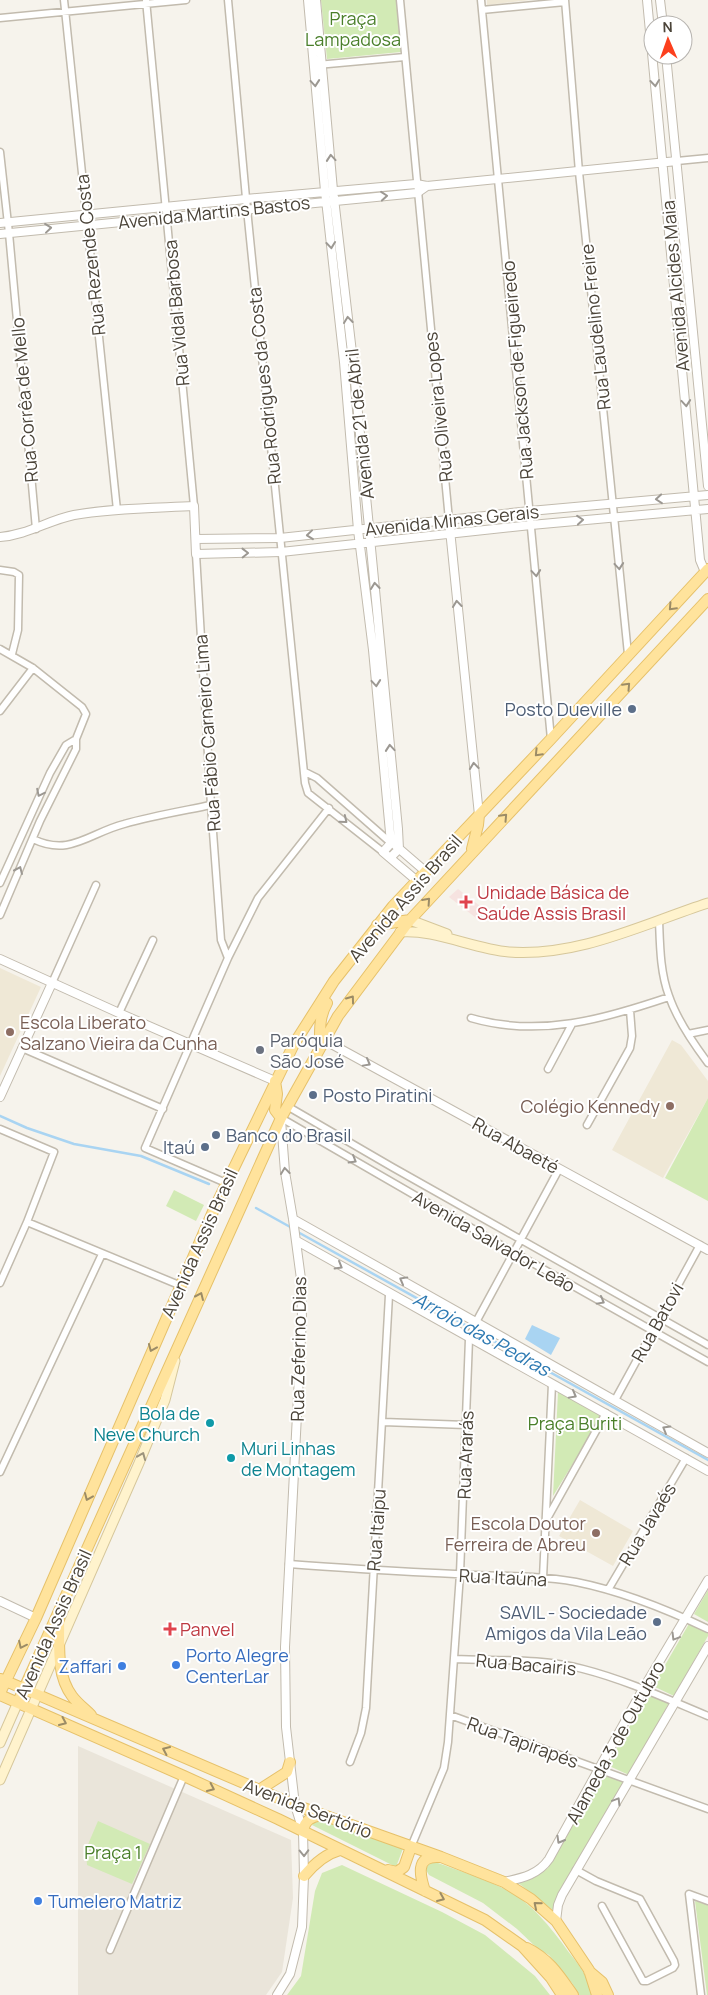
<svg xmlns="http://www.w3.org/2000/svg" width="708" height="1995" font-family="Manrope,sans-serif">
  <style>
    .residential { fill: #eae5da }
    .education { fill: #efe8d6 }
    .medical { fill: #f6e3e0 }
    .green { fill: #d2eab5 }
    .water { fill: #a9d4f2 }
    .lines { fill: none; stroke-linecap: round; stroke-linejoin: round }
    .stream { stroke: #a9d4f2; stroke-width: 2.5 }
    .minor-casing { stroke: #c2bbae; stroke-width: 9 }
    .tertiary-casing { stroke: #c2bbae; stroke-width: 10 }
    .secondary-casing { stroke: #d6c79b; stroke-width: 11 }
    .primary-casing { stroke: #e6c16a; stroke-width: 12 }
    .minor { stroke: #fff; stroke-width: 6 }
    .tertiary { stroke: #fff; stroke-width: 8 }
    .secondary { stroke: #fff3cd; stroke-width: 9 }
    .primary { stroke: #ffe39c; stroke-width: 10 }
    .oneway { stroke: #9c9892 }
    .oneway2 { stroke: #9c8c66 }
    .oneway3 { stroke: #9c937c }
    .service-dot { fill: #5c6f8a; stroke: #fff; stroke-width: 2 }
    .health-dot { fill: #e0444e; stroke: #fff; stroke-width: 2 }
    .education-dot { fill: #8d6e63; stroke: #fff; stroke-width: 2 }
    .worship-dot { fill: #6b7280; stroke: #fff; stroke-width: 2 }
    .culture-dot { fill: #0f9aa8; stroke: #fff; stroke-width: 2 }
    .shop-dot { fill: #3f7fe0; stroke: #fff; stroke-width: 2 }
    .labels { text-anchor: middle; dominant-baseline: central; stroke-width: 4; stroke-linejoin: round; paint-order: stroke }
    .park-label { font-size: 18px; fill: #4a7f2a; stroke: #fff }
    .street-label { font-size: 18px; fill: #4b4439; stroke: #fff }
    .service-label { font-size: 18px; fill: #4e5e75; stroke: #fff; text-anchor: end }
    .health-label { font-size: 18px; fill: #be3a42; stroke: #fff; text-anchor: start }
    .education-label { font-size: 18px; fill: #785e54; stroke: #fff; text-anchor: end }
    .worship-label { font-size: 18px; fill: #5b616d; stroke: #fff; text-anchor: start }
    .culture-label { font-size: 18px; fill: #0d838f; stroke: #fff; text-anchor: end }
    .shop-label { font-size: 18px; fill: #366cbe; stroke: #fff; text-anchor: start }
    .water-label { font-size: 19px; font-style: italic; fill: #2e7ab2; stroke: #fff }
  </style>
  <rect width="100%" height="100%" fill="#f6f3ec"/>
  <!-- residential -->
  <path class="residential" d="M78,1746L291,1840L293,1898L282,1972L266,1995H78Z"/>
  <!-- education -->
  <path class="education" d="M487,0H530L487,5Z
    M0,968L41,987L0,1076Z
    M672,1040L681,1045L708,1081V1098L663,1178L612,1150Z
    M580,1500L633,1531L613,1566L559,1536Z"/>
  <!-- medical -->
  <path class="medical" d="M458,889L484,909L480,921L449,897Z"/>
  <!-- green -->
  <path class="green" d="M321,0H396L401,52L327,59Z
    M708,1098V1201L665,1178Z
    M174,1190L204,1205L196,1221L166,1206Z
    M558,1392L602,1416L553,1496Z
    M708,1590V1622L694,1614Z
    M690,1622L708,1631V1636L674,1696L653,1686Z
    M649,1693L669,1703L629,1775L607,1765Z
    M603,1772L624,1781L561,1891L554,1911L517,1882L532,1879L548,1868Z
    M315,1818L404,1846L396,1867L312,1825Z
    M98,1821L150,1844L132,1884L87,1865L86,1849Z
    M429,1862H435C460,1871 486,1879 510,1892C535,1906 554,1932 571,1955C580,1966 591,1981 592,1995H579L572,1983L549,1955L538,1949L517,1929L483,1903L429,1875L426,1870Z
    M342,1865L442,1912L485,1935L535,1976L550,1995H287L301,1976L315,1891L322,1873Z
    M695,1901L708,1905V1995H707Z"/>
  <!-- water -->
  <path class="water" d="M532,1325L560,1338L551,1355L525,1339Z"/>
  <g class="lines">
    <!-- stream -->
    <path class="stream" d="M0,1116L27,1128L74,1144L141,1156L209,1184
      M256,1208L292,1228
      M296,1231L708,1460"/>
    <!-- minor casing -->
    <g class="minor-casing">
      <path id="minor" d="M64,0L117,510
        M146,0L194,506
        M228,0L247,209L305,783L308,793L383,852
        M400,0L449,520
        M481,0L551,739
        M565,0L579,172L628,654
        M482,10L565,2
        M0,18L186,0
        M317,65L405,57
        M0,152L9,233L36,529
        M677,161L708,158
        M196,554L211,805L221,940L228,958
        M0,570L14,572L19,575L18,630L12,654
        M0,649L33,668L82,707L86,714L76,739V749L40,821L0,915
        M0,711L33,668
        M305,772L317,778L391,843
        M33,839C70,857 89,833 124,824C152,816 182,811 211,805
        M0,883L50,773L66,745L76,739
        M659,920C660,945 660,972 669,996C677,1020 693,1043 708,1063
        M52,983L96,885
        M119,1013L153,940
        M471,1018C540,1038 604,1019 669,997
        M688,1034L708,1030
        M22,1048L163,1109
        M548,1069L572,1024
        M287,1106L392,1167L708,1345
        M281,1118L513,1252L708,1362
        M587,1125L630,1048L632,1036L630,1010
        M0,1129L54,1152L27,1222L0,1283
        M226,1183L145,1148L228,958L258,898L329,808
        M27,1222L179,1285
        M615,1400L700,1245
        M383,1422L466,1425
        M0,1472L102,1254
        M548,1517L606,1413
        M289,1564C351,1569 413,1572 474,1575C508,1576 543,1576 576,1582C621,1591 666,1609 708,1629
        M543,1578L552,1384
        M608,1590L686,1458
        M455,1659C497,1661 542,1658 583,1669C626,1680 667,1699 708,1716
        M450,1715L708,1809
        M350,1762L361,1733L366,1708L389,1295
        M411,1847L444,1768L448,1742L460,1574L469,1339L476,1322L559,1169
        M576,1870L596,1881L640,1899L674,1961L675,1965L673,1968L647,1981H643L602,1906
        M110,1950L184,1776
        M701,1995L689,1894L708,1901"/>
    </g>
    <!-- tertiary casing -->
    <g class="tertiary-casing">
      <path id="tertiary" d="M308,0L325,191L344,362L358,530L373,650L391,843
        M316,0L333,190L353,361L398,829L399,849L390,858
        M647,0L700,560L705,572
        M660,0L663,25
        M666,55L708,486
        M0,223L246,199L416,184L427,186L677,161
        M0,234L417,193L427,186
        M449,520L479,815
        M0,537C27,535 49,520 74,515C113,508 155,508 194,506L196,554L281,552L531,525L708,509
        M196,539L280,538L530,511L708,495
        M391,843L383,852L416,880
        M396,846L425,871
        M0,959L119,1013L275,1081
        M324,1040L708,1250
        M0,1097L52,983
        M293,1219L708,1453
        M297,1241L708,1471
        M0,1601L36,1618
        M504,1882C522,1878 538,1875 549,1859L643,1689L708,1580
        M556,1921L558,1905L562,1895L708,1646
        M277,1995L290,1974L302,1927L304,1876L303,1831L295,1805L286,1727L285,1647L302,1318L301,1279L293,1219L285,1172L281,1120"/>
    </g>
    <!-- secondary casing -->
    <g class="secondary-casing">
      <path id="secondary" d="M410,920L447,934
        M400,932C434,929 474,949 509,952C579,957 643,924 708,903
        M0,1743L18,1702
        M0,1780L139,1463L165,1400L175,1361"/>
    </g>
    <!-- primary casing -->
    <g class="primary-casing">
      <path id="primary" d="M472,849L478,825L479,815
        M377,925L410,920
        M324,1040L320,1035C320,1023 321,1014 327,1003
        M275,1081L277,1094L275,1110L281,1118
        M59,1615C60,1642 55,1673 72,1696C77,1703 85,1709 91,1715
        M1,1679L295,1805L441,1857L504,1882L531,1899L556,1921L589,1970L597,1995
        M0,1693L36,1618L215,1207L294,1044L334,981L393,906L551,739L708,569
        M0,1695L184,1776L278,1819L485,1920L522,1946L551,1978L562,1995
        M18,1702L281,1118L338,1016L410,920L708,599
        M259,1790L287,1772L290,1762
        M303,1831C305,1820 311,1817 321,1815
        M388,1870L397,1872L404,1867L411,1847
        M304,1876C314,1864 325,1854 340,1850
        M425,1891C420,1876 415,1856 438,1857
        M527,1948C549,1959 559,1975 573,1995
        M589,1971L602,1982L608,1995"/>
    </g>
    <!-- minor -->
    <use href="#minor" class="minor"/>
    <!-- tertiary -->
    <use href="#tertiary" class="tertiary"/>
    <!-- secondary -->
    <use href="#secondary" class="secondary"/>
    <!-- primary -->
    <use href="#primary" class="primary"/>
  </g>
  <!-- one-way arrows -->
  <defs><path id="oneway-chevron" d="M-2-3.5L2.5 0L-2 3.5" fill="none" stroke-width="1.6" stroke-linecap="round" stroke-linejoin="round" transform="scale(1.25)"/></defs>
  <g class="oneway">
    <use href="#oneway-chevron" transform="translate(315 83) rotate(85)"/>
    <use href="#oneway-chevron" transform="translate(655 83) rotate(84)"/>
    <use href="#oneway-chevron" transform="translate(331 158) rotate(-95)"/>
    <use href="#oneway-chevron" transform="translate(384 196) rotate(-5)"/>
    <use href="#oneway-chevron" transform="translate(48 228) rotate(-6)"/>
    <use href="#oneway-chevron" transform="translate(331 245) rotate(84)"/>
    <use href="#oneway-chevron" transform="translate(348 320) rotate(-97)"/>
    <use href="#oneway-chevron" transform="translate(686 403) rotate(85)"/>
    <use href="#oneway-chevron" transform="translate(659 499) rotate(175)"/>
    <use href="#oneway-chevron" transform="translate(580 520) rotate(-5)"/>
    <use href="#oneway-chevron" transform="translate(310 535) rotate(174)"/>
    <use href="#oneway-chevron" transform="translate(245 553) rotate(-1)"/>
    <use href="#oneway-chevron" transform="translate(619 566) rotate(85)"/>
    <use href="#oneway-chevron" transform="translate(536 573) rotate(85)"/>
    <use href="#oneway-chevron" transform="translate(375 586) rotate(-96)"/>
    <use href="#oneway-chevron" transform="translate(457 604) rotate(-96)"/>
    <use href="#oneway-chevron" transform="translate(376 683) rotate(85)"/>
    <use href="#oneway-chevron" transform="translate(390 748) rotate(-95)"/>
    <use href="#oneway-chevron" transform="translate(474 766) rotate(-96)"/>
    <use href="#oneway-chevron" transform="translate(40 793) rotate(116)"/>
    <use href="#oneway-chevron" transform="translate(344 820) rotate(39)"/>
    <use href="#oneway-chevron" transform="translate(19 870) rotate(-66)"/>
    <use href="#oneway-chevron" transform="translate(367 1063) rotate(29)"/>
    <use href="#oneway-chevron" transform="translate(353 1160) rotate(30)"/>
    <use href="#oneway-chevron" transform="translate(285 1171) rotate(-97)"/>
    <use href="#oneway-chevron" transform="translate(339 1266) rotate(30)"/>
    <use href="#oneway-chevron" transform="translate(403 1280) rotate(-151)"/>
    <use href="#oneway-chevron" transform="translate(601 1301) rotate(29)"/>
    <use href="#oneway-chevron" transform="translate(573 1395) rotate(29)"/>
    <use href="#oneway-chevron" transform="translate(666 1429) rotate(-150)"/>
    <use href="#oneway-chevron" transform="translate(675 1637) rotate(121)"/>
    <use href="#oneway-chevron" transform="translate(617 1801) rotate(-59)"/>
    <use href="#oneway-chevron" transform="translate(560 1840) rotate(120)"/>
    <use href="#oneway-chevron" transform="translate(304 1853) rotate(89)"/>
  </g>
  <g class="oneway2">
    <use href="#oneway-chevron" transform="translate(672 607) rotate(133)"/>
    <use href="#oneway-chevron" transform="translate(627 686) rotate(-47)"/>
    <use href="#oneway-chevron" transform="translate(538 753) rotate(134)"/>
    <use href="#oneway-chevron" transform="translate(504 817) rotate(-47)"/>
    <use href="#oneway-chevron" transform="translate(427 901) rotate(-48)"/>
    <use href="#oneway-chevron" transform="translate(351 999) rotate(-54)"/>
    <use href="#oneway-chevron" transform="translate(200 1296) rotate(-66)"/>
    <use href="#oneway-chevron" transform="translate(152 1348) rotate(113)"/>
    <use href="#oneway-chevron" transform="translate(88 1497) rotate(113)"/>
    <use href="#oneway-chevron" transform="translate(22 1645) rotate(116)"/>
    <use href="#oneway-chevron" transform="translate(63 1722) rotate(24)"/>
    <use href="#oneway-chevron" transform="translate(166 1750) rotate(-156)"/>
    <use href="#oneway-chevron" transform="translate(211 1788) rotate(25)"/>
    <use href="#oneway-chevron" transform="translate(441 1898) rotate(23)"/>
    <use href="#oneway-chevron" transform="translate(537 1905) rotate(-140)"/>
  </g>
  <use class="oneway3" href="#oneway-chevron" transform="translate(142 1456) rotate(-68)"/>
  <!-- markers -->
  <g class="service-dot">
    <circle cx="632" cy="709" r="5"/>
    <circle cx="313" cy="1095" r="5"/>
    <circle cx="216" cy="1135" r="5"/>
    <circle cx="205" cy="1147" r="5"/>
    <circle cx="657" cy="1622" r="5"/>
  </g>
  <g class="health-dot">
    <path d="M463.5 894.5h5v5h5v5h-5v5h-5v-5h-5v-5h5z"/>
    <path d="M167.5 1621.5h5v5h5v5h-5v5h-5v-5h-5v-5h5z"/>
  </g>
  <g class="education-dot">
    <circle cx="10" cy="1032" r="5"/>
    <circle cx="670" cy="1106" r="5"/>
    <circle cx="596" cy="1533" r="5"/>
  </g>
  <circle class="worship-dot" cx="260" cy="1050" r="5"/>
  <g class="culture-dot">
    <circle cx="210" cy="1423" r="5"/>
    <circle cx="231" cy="1458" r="5"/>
  </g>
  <g class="shop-dot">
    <circle cx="176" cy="1665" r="5"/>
    <circle cx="122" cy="1666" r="5"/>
    <circle cx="38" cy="1901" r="5"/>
  </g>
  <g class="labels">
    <!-- park labels -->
    <g class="park-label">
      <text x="353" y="18">Praça<tspan x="353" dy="21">Lampadosa</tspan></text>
      <text x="575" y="1423">Praça Buriti</text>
      <text x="113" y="1852">Praça 1</text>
    </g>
    <!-- street labels -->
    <g class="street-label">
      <text transform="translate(214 212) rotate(-6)">Avenida Martins Bastos</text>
      <text transform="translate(90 255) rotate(-96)">Rua Rezende Costa</text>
      <text transform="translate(675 286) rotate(-95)">Avenida Alcides Maia</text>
      <text transform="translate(176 313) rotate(-95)">Rua Vidal Barbosa</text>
      <text transform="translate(595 327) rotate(-96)">Rua Laudelino Freire</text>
      <text transform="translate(517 370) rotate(-95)">Rua Jackson de Figueiredo</text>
      <text transform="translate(264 386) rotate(-96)">Rua Rodrigues da Costa</text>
      <text transform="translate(24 400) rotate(-95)">Rua Corrêa de Mello</text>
      <text transform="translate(438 407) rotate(-96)">Rua Oliveira Lopes</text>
      <text transform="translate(359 424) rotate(-96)">Avenida 21 de Abril</text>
      <text transform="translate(452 520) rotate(-6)">Avenida Minas Gerais</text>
      <text transform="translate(207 733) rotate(-94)">Rua Fábio Carneiro Lima</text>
      <text transform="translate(405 898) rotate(-49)">Avenida Assis Brasil</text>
      <text transform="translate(516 1145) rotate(29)">Rua Abaeté</text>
      <text transform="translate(494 1241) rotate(30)">Avenida Salvador Leão</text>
      <text transform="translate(199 1243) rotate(-66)">Avenida Assis Brasil</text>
      <text transform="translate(657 1322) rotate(-61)">Rua Batovi</text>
      <text transform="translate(298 1349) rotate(-89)">Rua Zeferino Dias</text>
      <text transform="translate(465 1455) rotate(-88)">Rua Ararás</text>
      <text transform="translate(647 1524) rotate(-59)">Rua Javaés</text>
      <text transform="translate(376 1530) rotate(-86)">Rua Itaipu</text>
      <text transform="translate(503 1577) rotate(3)">Rua Itaúna</text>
      <text transform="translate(53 1624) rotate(-66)">Avenida Assis Brasil</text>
      <text transform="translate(526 1664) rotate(5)">Rua Bacairis</text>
      <text transform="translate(523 1742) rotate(20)">Rua Tapirapés</text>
      <text transform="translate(615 1742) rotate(-61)">Alameda 3 de Outubro</text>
      <text transform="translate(308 1808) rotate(21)">Avenida Sertório</text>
    </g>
    <!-- service labels -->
    <g class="service-label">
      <text x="622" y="709">Posto Dueville</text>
      <text x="323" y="1095" text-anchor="start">Posto Piratini</text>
      <text x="226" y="1135" text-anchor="start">Banco do Brasil</text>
      <text x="195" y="1147">Itaú</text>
      <text x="647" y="1612">SAVIL - Sociedade<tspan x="647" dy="21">Amigos da Vila Leão</tspan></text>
    </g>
    <!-- health labels -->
    <g class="health-label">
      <text x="477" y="892">Unidade Básica de<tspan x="477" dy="21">Saúde Assis Brasil</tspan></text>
      <text x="180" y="1629">Panvel</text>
    </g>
    <!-- education labels -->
    <g class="education-label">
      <text x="20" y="1022" text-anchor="start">Escola Liberato<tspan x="20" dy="21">Salzano Vieira da Cunha</tspan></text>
      <text x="660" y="1106">Colégio Kennedy</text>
      <text x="586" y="1523">Escola Doutor<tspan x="586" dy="21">Ferreira de Abreu</tspan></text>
    </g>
    <!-- worship labels -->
    <g class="worship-label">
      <text x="270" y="1040">Paróquia<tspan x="270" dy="21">São José</tspan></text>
    </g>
    <!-- culture labels -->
    <g class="culture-label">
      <text x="200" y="1413">Bola de<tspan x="200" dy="21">Neve Church</tspan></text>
      <text x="241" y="1448" text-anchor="start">Muri Linhas<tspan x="241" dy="21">de Montagem</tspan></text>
    </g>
    <!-- shop labels -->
    <g class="shop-label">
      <text x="186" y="1655">Porto Alegre<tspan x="186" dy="21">CenterLar</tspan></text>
      <text x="112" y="1666" text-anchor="end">Zaffari</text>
      <text x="48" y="1901">Tumelero Matriz</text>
    </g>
    <!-- water labels -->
    <g class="water-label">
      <text transform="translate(482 1334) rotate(29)">Arroio das Pedras</text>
    </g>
  </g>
  <!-- north arrow -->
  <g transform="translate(668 40) rotate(358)"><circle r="24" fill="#ffffff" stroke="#b7b4b0"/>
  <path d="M0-4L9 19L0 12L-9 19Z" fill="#fc3f1d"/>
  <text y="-8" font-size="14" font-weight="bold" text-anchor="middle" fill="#4b4439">N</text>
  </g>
</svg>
